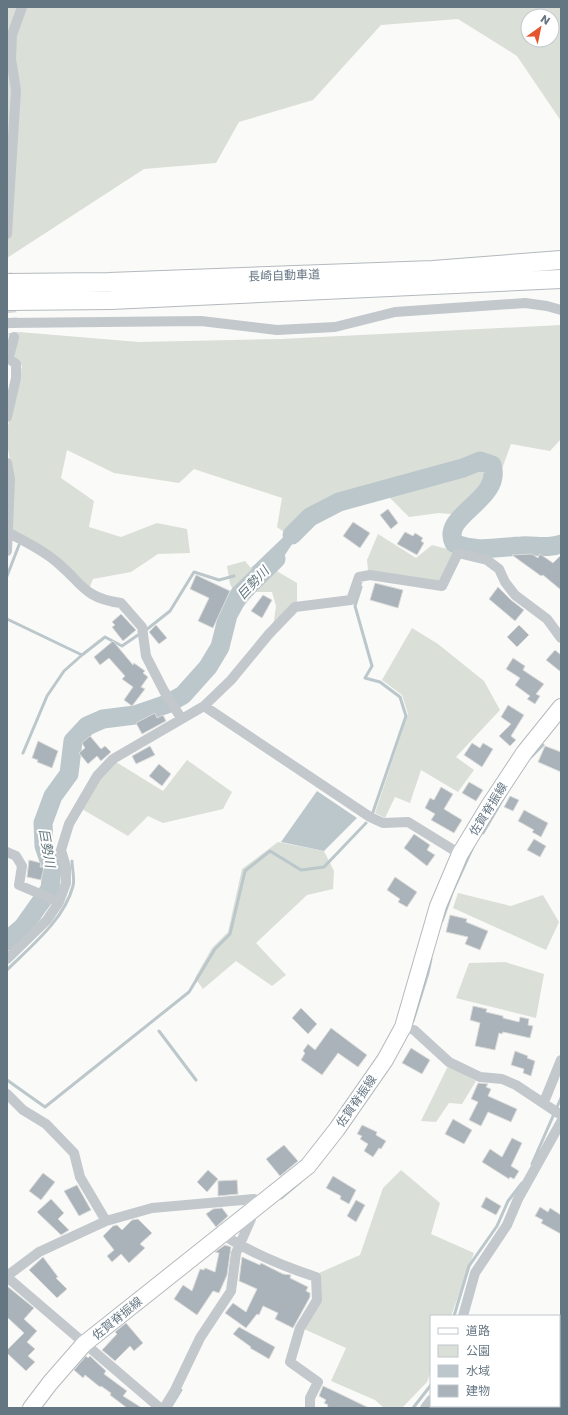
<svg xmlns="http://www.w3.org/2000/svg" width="568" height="1415" font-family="Poppins,'Noto Sans JP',sans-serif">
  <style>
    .green { fill: #dadfd7; fill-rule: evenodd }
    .water { fill: #bbc7cb }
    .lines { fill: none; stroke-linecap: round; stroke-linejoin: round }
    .stream { stroke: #bbc7cb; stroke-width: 3 }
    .river { stroke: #bbc7cb; stroke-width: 19 }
    .building { fill: #aab3b9; stroke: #dcdcda }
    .street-tunnel { stroke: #d5d9db; stroke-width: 10; stroke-dasharray: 10 5; stroke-linecap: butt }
    .primary-casing { stroke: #b5babe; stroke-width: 18 }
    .highway-casing { stroke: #b4b9bd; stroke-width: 20 }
    .street { stroke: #c3c8cc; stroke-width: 10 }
    .primary { stroke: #fff; stroke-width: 16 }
    .highway { stroke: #fff; stroke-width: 18 }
    .labels { text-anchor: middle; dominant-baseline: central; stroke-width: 4; stroke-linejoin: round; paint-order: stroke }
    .street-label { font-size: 12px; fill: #657683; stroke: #fff }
    .water-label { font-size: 13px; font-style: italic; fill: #60757c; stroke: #fff }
  </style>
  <rect width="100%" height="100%" fill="#fafaf8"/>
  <!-- green -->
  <path class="green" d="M7,7H561V121L517,56L458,19L381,25L313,100L239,122L216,163L144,169L7,258ZM528,16H552V40H528Z
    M561,325V439L550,451L511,444L494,491L474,516L439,513L409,517L386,494L341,505L324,515L310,517L297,524L287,534L277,527L282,498L194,469L179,483L114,473L67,450L61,478L94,501L89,527L121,537L157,523L187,529L190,553L158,554L131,572L93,579L86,596L47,560L12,532L13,478L7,443V430L22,366L14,355L19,332L139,342L281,339Z
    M378,534L416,558L432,545L455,551L439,584L368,570L367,560Z
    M245,561L261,580L275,570L297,583V609L272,635L276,606L272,592H256L243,607L230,584L227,566Z
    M412,628L438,644L484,681L500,710L456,757L474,770L458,792L421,770L410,803L395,797L385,818L375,813L408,714L402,695L382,680Z
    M187,760L232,792L223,809L163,823L148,816L128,836L82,809L100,778L116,762L163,791Z
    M278,842L324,851L334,871L333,889L307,895L256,943L286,975L272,986L236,961L203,989L195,978L212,948L228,932L242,869Z
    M458,893L511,906L543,895L559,922L546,950L453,908Z
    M505,962L544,974L536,1018L456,998L469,963Z
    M448,1066L476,1081L462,1104L449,1103L436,1122L421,1121Z
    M401,1170L440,1203L431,1234L474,1253L451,1316H431V1371L427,1382L402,1408H384L375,1400L331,1381L346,1348L304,1329L320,1301L319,1273L360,1255L383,1188Z"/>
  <!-- water -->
  <path class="water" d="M310,517L275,570L261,580L251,568L297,524Z
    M317,791L357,818L324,851L281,842Z"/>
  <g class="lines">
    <!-- stream -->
    <path class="stream" d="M7,576L19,545
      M361,587L355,606L372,666L365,678L380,682L400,697L406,716L373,812
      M7,619L82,655L105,637L122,646L138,635
      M146,630L170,611L194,572L219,580L234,576
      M23,753L47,696L64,671L82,655
      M531,757L543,745
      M483,833L507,792
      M442,921L452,893L473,847
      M7,970C31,946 64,920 73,886C75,879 72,868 72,861
      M413,1021L428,973L431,959
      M159,1031L196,1080
      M7,1080L45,1107L189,992L215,949L230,934L245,871L270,851L301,870L324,867L366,823
      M532,1164L561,1098
      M281,1198L300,1182
      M454,1316L469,1266L497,1226L508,1201L522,1183
      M170,1408L181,1390
      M413,1408L431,1385"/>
    <!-- river -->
    <path class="river" d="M292,535L310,517L339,502L463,468L480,461L492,465C503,500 440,515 454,543C477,553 498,547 521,546C535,545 548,549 561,544
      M7,941L23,927L50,889L52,869L44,846L43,823L53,796L69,774L73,741L87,726L103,719L135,715L167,704L183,695L208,667L220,647L228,615L239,595L276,559"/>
  </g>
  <!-- building -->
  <path class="building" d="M388,509L398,523L391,529L380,515Z
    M353,522L370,533L360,548L343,536Z
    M405,532L413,536L415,533L423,538L421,541L424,543L417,555L397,544Z
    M532,554L538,558L540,554L553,563L561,555V590L543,575L541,576L512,555Z
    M196,575L230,591L213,628L198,621L209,598L190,589Z
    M375,583L403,590L398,608L370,600Z
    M498,587L511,600L524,610L515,621L489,599Z
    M263,595L272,600L262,618L251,611Z
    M121,614L136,630L123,641L112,627L115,625L112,622Z
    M156,625L167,638L159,644L149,632Z
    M519,625L529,635L517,647L507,637Z
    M113,641L133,665L134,663L145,671L143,673L148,677L141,687L145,689L132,706L124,700L133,687L122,679L125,676L109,658L100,665L94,657Z
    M555,650L561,655V672L546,660Z
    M513,658L525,666L523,670L544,684L536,694L540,696L535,704L527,699L530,696L515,685L520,678L506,669Z
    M508,705L524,715L511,736L516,740L510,746L499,736L511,724L501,717Z
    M155,713L157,718L163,715L166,721L142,734L136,723Z
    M90,736L101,749L105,746L111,752L101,761L97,756L88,764L79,753L85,748L82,743Z
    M38,741L58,751L52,768L37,762L38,760L32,758Z
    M472,743L480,748L483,743L493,749L482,767L464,755Z
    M150,746L155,755L136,764L132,756Z
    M545,746L561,752V772L538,762Z
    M159,764L171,774L162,786L149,776Z
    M469,782L483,790L476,801L462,793Z
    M441,787L453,794L444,809L462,820L454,833L431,820L435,814L425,808L430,798L434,800Z
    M510,796L519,800L513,811L504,807Z
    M524,810L548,823L541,837L532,832L534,830L518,821Z
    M414,834L430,845L427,850L435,855L427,866L404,848Z
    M534,839L546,846L540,857L527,850Z
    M29,860L41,863L40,867H44L41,880L27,877Z
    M395,877L417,892L407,907L398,902L400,899L387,890Z
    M450,915L467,919L466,922L488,931L480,950L465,944L468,937L446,932Z
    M473,1006L487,1009L486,1012L503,1016V1018L519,1022L520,1017L529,1019L528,1025L533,1026L530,1038L503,1032L502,1034L499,1033L495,1050L475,1046L480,1023L470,1020Z
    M301,1008L317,1024L308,1034L292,1018Z
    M331,1028L367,1055L358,1067L338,1053L322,1075L301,1060L305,1053L303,1051L308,1044L315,1050Z
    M411,1048L430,1060L422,1074L402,1063Z
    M515,1051L528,1056L527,1058L535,1061L531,1076L523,1073L524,1069L511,1065Z
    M478,1083L488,1084L486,1087L491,1089L488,1096L517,1109L511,1122L488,1112L481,1126L469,1120L478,1102L471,1099Z
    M453,1119L472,1130L464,1144L445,1134Z
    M362,1125L377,1132L376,1135L386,1141L381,1149L379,1148L373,1157L364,1151L368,1144L360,1139L362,1136L357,1134Z
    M512,1138L522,1143L511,1166L519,1171L514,1179L510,1177L509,1179L482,1162L490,1149L502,1157Z
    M284,1145L298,1161L280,1176L266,1159Z
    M208,1170L218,1179L207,1192L197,1182Z
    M43,1173L55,1182L41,1200L29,1191Z
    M333,1176L356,1190L349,1204L340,1199L341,1196L326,1188Z
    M237,1180L238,1194L218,1196V1181Z
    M77,1185L91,1210L79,1216L64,1191Z
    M486,1197L501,1206L496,1215L481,1207Z
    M51,1199L64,1213L58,1219L69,1230L61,1235L37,1212Z
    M356,1200L365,1205L356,1222L347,1216Z
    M540,1207L548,1212L550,1208L561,1215V1234L541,1223L543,1220L535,1216Z
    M222,1208L228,1216L216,1227L206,1214L213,1209Z
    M138,1219L152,1233L140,1244L145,1248L129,1263L121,1254L112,1262L107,1256L114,1250L103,1236L113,1226L117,1225L122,1230L132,1220Z
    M225,1245L231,1247L227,1275L219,1293L213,1291L197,1315L174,1299L183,1285L192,1291L200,1269L204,1270L205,1268L215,1272L219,1253L215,1252Z
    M43,1257L58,1277L56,1278L67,1289L57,1298L29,1270Z
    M242,1257L260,1265L261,1263L283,1274L291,1275L290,1278L308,1287L306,1291L310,1293V1297L293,1328L275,1319L278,1313L263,1306L259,1315L257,1314L246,1328L225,1313L233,1303L246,1312L257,1289L239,1281Z
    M7,1286L34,1308L24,1319L37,1331L27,1342L35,1349L28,1356L35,1362L26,1371L7,1353V1350L24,1333L7,1317Z
    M126,1323L143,1343L134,1351L130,1346L115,1361L102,1350L117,1334L115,1332Z
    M239,1327L275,1347L269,1359L250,1348L251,1347L233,1334Z
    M86,1356L88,1358L90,1356L106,1371L104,1374L127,1391L123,1396L142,1408H127L110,1395L111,1393L101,1386L100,1387L85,1375L83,1378L74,1370Z
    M323,1386L336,1392L369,1408H327L328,1405L324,1403L326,1400L319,1396Z"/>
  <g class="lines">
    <!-- street-tunnel -->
    <path class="street-tunnel" d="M7,273L14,337"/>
    <!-- primary casing -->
    <g class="primary-casing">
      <path id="primary" d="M31,1408L50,1383L84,1344L308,1166L337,1129L385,1060L403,1027L438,906L460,854L489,806L524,753L561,707"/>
    </g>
    <!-- highway casing -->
    <g class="highway-casing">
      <path id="highway" d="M7,283L109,282L433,270L561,260
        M7,301L111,300L561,279"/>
    </g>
    <!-- street -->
    <path class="street" d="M7,234L16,90L11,59L12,35L22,7
      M7,323L201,321L277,330L335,327L395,312L525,303L547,306L561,310
      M7,357L16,364V378L7,417
      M9,357L14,337
      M7,463L10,479L7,551
      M7,532C22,540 39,548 53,559C81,580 81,598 121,603L142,627L146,656L164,691L181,718
      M204,706L370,817L383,823L408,822L460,854
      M7,852L16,856L22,866L19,885L59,902
      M7,959L47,920L59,902L66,883V867L61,850L69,824L97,776L113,759L204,706L231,680L269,634L295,607L351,600L359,577L370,575L442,586L458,553L487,560L499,569L505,582L515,595L547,619L561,638
      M403,1027L414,1030L449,1062L480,1077L502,1079L516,1085L561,1115
      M7,1094L23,1110L46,1124L74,1153L80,1177L106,1221
      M544,1102L561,1060
      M222,1234C251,1253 282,1266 316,1277L317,1300L300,1328L290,1362L318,1382L310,1398V1408
      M7,1276L39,1252L106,1221L152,1208L254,1199L263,1202
      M7,1277L160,1408
      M463,1316L475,1273L507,1225L518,1199L561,1122
      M164,1408L175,1390L200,1338L231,1291L236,1253L251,1219L250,1212
      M425,1408L431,1400"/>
    <!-- primary -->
    <use href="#primary" class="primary"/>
    <!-- highway -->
    <use href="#highway" class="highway"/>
  </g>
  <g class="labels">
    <!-- street labels -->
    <g class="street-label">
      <text transform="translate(284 275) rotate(-2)">長崎自動車道</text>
      <text transform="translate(488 809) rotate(-58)">佐賀脊振線</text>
      <text transform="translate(356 1101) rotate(-55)">佐賀脊振線</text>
      <text transform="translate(117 1318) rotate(-39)">佐賀脊振線</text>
    </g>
    <!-- water labels -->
    <g class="water-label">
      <text transform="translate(253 583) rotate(-47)">巨勢川</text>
      <text transform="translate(47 848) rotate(80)">巨勢川</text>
    </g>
  </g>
  <!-- border -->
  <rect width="568" height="1415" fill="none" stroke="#657683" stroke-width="16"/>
  <!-- legend -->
  <rect x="430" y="1315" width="130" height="92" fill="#ffffff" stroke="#c1c8cd"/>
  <rect x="438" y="1328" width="20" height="6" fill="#ffffff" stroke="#c1c8cd"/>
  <text x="466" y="1335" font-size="12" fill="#657683">道路</text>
  <rect x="438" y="1345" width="20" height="12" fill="#dadfd7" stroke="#c1c8cd"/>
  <text x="466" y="1355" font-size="12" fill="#657683">公園</text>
  <rect x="438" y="1365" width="20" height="12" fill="#bbc7cb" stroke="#c1c8cd"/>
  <text x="466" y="1375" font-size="12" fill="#657683">水域</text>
  <rect x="438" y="1385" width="20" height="12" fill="#aab3b9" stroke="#c1c8cd"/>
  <text x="466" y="1395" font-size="12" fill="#657683">建物</text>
  <!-- north arrow -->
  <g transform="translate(540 28) rotate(33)"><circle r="19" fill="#ffffff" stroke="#c1c8cd"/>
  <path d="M0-3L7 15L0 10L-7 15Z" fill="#e4572e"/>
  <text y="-6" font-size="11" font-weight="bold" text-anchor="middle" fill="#657683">N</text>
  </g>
</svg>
